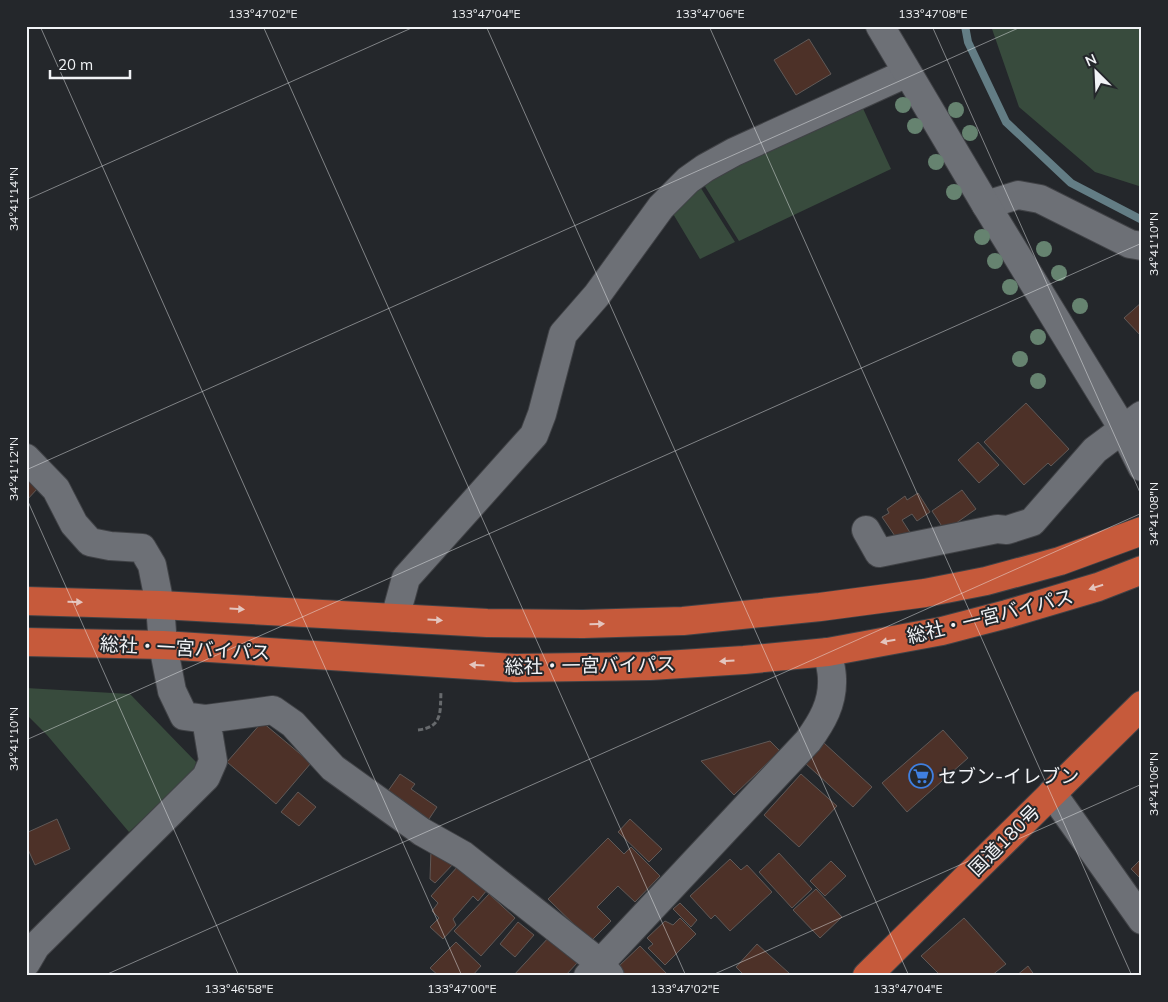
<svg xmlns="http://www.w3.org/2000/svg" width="1168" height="1002" font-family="Mulish,'Noto Sans JP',sans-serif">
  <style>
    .green { fill: #384b3d }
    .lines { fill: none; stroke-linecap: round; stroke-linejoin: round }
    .stream { stroke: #637d85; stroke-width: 8 }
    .building { fill: #4d3128; stroke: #605957 }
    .minor-casing { stroke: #404246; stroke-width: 30 }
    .tertiary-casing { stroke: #404246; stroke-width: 30 }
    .trunk-casing { stroke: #404246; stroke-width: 30 }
    .path { stroke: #676a6d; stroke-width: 3; stroke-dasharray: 5 2.5; stroke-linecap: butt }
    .minor { stroke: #6d7076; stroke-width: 28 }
    .tertiary { stroke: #6d7076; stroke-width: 28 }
    .trunk { stroke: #c65a3b; stroke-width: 28 }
    .tree { fill: #668370 }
    .oneway { fill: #e4c5be }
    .ticks { fill: none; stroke: #f1f3f6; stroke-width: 1; stroke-opacity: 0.45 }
    .labels { text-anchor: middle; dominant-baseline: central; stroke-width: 4; stroke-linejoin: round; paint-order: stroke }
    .street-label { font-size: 19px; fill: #f1f3f6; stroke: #24272b }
    .poi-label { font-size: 19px; fill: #f1f3f6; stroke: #24272b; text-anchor: start }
    .neatline { fill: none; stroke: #f1f3f6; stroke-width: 2 }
    .ticks-label { font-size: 12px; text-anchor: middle; fill: #f1f3f6 }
  </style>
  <rect width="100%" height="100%" fill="#24272b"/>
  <!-- green -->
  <path class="green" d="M991,26H1142V187L1095,172L1019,107Z
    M860,102L891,169L739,241L701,180Z
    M697,182L735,242L700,259L669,207Z
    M26,688L130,694L196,762L193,773L129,832L47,735L26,714Z"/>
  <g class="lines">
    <!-- stream -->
    <path class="stream" d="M965,26L968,42L1006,122L1071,183L1142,220"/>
  </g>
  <!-- building -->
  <path class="building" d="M809,39L831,74L796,95L774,60Z
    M1142,302V337L1124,318Z
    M1026,403L1069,449L1051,466L1048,463L1024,485L984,442Z
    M978,442L999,465L979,483L958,460Z
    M26,477L38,488L26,501Z
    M962,490L976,509L945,531L932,511Z
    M918,493L930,512L917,521L912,514L902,520L911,534L899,542L882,517L889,513L887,509L905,496L907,500Z
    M262,722L311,763L276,804L227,762Z
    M943,730L968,758L907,812L882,783Z
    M770,741L780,751L734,795L701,761Z
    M824,743L872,787L853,807L805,763Z
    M400,774L415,784L411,789L437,807L425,825L400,808L405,802L388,791Z
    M801,774L837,806L799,847L764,815Z
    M298,792L316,807L299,826L281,812Z
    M57,819L70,849L35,865L26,845V833Z
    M630,819L662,849L649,862L618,832Z
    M608,838L624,854L631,847L660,876L635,902L618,886L597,907L611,921L591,941L548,899Z
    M431,850L456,861L435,883L430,879Z
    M779,853L812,889L792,908L759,872Z
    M1142,858V880L1131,869Z
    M730,859L741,870L747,865L772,892L730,931L715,915L711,919L690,896Z
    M831,861L846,876L825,896L810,881Z
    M459,865L487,890L478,901L473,896L453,919L456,925L443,939L430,927L439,918L432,911L438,903L431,896Z
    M816,889L842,917L820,938L793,910Z
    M489,894L515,918L481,956L454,931Z
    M680,903L697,920L691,927L673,909Z
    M680,918L696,934L665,965L648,948L653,944L647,938L665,921L673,925Z
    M964,918L1006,964L991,976H941L921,956Z
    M518,922L534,935L515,957L500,944Z
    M550,936L578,962L565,976H513Z
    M456,942L481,966L472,976H439L430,968Z
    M757,944L789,973L787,976H745L736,967Z
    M640,946L668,975L667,976H626L618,967Z
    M1028,966L1035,976H1016Z"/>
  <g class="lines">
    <!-- minor casing -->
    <g class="minor-casing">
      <path id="minor" d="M986,205L1018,195L1040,199L1130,244L1142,246
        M26,458L56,489L74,524L90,542L110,546L142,548L152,565L160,605L163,645L172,691L184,716L206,719L273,710L293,724L333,768L422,832L463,855L600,963L610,976
        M866,530L879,553L997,529L1007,530L1032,522L1095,450L1142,415
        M395,618L406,578L534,435L542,414L563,334L597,295L661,207L688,180L705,168L734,152L907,73
        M1052,793L1142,920
        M26,963L36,946L206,777L213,761L206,719
        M588,976L808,741C822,722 833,703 832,679C832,670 829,661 828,652"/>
    </g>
    <!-- tertiary casing -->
    <g class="tertiary-casing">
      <path id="tertiary" d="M880,26L986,205L1123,429L1142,467"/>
    </g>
    <!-- trunk casing -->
    <g class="trunk-casing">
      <path id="trunk" d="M26,601L160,605L487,623L583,624L683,621L820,607L925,593L986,581L1060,561L1142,531
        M26,642L163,645L515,668L650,666L744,660L828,652L942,631L1007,614L1098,587L1142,570
        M867,976L1142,705"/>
    </g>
    <!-- path -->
    <path class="path" d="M418,730C443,727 440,712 441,691"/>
    <!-- minor -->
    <use href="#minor" class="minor"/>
    <!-- tertiary -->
    <use href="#tertiary" class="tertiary"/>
    <!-- trunk -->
    <use href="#trunk" class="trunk"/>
  </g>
  <!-- trees -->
  <g class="tree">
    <circle cx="903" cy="105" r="8"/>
    <circle cx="956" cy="110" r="8"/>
    <circle cx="915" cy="126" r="8"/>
    <circle cx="970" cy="133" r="8"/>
    <circle cx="936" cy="162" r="8"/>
    <circle cx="954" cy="192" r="8"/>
    <circle cx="982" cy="237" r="8"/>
    <circle cx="1044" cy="249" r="8"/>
    <circle cx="995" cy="261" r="8"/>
    <circle cx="1059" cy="273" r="8"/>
    <circle cx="1010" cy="287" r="8"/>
    <circle cx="1080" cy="306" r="8"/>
    <circle cx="1038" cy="337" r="8"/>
    <circle cx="1020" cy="359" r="8"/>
    <circle cx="1038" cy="381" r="8"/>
  </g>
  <!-- one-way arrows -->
  <defs><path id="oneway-solid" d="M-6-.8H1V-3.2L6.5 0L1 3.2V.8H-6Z" transform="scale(1.25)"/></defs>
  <g class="oneway">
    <use href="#oneway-solid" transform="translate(1096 587) rotate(162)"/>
    <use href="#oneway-solid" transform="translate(75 602) rotate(2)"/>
    <use href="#oneway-solid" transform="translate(237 609) rotate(3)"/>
    <use href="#oneway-solid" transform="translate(435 620) rotate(3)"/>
    <use href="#oneway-solid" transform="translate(597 624) rotate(-2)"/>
    <use href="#oneway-solid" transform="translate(888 641) rotate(170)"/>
    <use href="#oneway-solid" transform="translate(727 661) rotate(176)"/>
    <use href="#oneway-solid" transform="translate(477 665) rotate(-176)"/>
  </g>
  <!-- ticks -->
  <path class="ticks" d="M40,26L462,976M263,26L686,976M486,26L909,976M709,26L1132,976M932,26L1142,497M26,200L416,26M26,470L1023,26M26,497L239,976M26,740L1142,243M103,976L1142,513M710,976L1142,784"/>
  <!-- icons -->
  <defs>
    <g id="supermarket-ring" transform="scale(1.25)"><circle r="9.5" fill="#24272b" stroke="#3f7fe0" stroke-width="1.5"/><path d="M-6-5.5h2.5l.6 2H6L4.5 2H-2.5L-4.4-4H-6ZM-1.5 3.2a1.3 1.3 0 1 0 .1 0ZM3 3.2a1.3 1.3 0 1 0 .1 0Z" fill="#3f7fe0"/></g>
  </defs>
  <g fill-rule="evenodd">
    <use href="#supermarket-ring" x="921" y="776"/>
  </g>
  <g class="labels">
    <!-- street labels -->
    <g class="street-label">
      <text transform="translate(990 616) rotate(-14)">総社・一宮バイパス</text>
      <text transform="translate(185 648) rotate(3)">総社・一宮バイパス</text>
      <text transform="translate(590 665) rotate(-1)">総社・一宮バイパス</text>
      <text transform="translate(1004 840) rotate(-45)">国道180号</text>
    </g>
    <!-- poi labels -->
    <g class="poi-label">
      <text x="938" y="776">セブン-イレブン</text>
    </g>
  </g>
  <!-- border -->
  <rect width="1168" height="1002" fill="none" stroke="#24272b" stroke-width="55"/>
  <!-- north arrow -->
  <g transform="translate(1096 72) rotate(336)" stroke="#24272b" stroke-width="4" paint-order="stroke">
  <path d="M0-4L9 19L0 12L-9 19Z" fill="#f1f3f6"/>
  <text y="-8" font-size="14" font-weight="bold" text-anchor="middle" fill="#f1f3f6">N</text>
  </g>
  <!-- scale -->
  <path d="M50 70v8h80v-8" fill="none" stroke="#f1f3f6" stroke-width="2.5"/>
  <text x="58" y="70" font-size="15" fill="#f1f3f6" stroke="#24272b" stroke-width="4" paint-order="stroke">20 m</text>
  <rect x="28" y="28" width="1112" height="946" class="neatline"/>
  <g class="ticks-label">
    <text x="263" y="18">133°47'02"E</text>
    <text x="486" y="18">133°47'04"E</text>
    <text x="710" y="18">133°47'06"E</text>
    <text x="933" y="18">133°47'08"E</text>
    <text transform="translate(14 199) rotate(-90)" y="4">34°41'14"N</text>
    <text transform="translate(1154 244) rotate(-90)" y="4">34°41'10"N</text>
    <text transform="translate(14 469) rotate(-90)" y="4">34°41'12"N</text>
    <text transform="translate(1154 514) rotate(-90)" y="4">34°41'08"N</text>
    <text transform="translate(14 739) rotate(-90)" y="4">34°41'10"N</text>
    <text transform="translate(1154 784) rotate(-90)" y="4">34°41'06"N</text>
    <text x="239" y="993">133°46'58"E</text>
    <text x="462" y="993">133°47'00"E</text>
    <text x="685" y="993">133°47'02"E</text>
    <text x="908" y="993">133°47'04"E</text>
  </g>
</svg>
